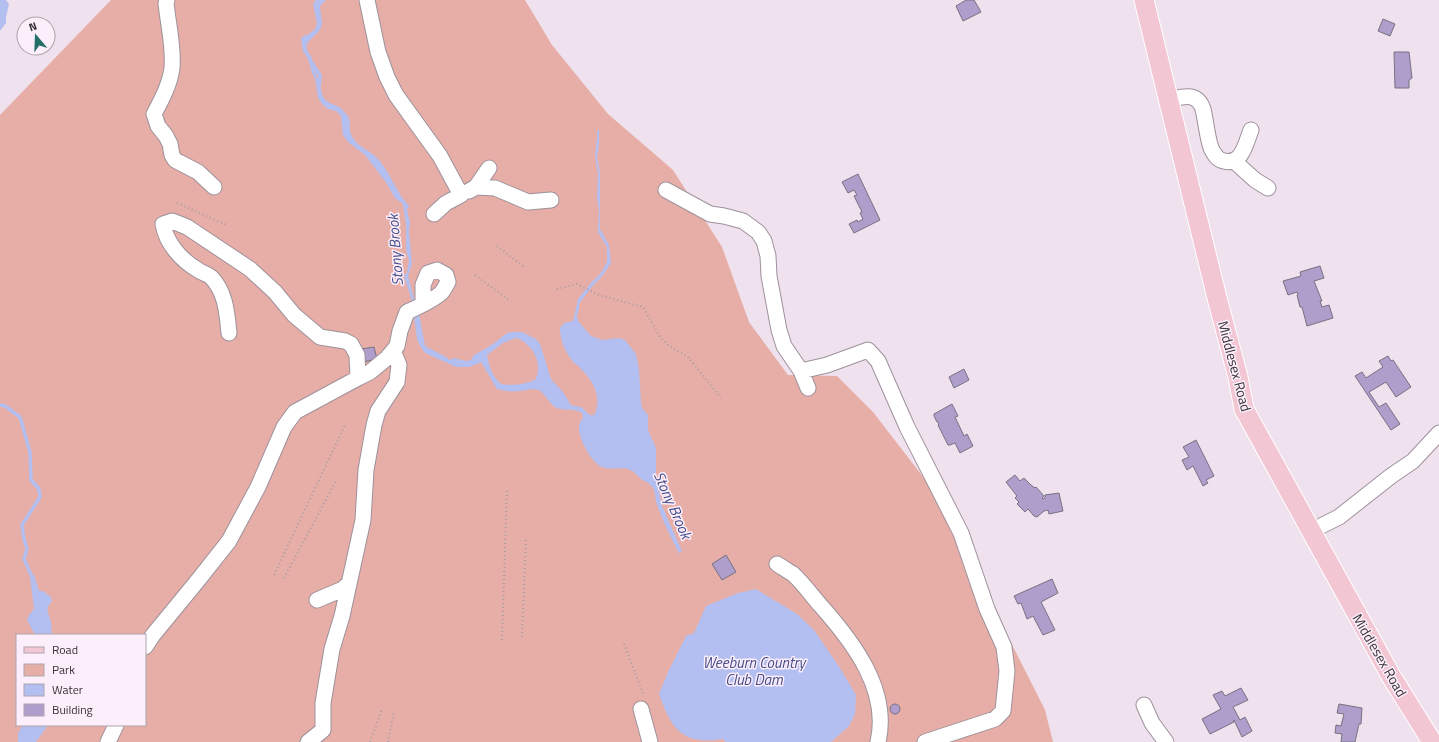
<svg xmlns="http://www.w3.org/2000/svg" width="1439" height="742" font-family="'Titillium Web',sans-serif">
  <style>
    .green { fill: #e6aea6; fill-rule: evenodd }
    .water { fill: #b3bff0; fill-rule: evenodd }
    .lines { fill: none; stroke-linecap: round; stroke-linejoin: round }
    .stream { stroke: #b3bff0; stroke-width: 3.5 }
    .building { fill: #af9dcc; stroke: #777280 }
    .minor-casing { stroke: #9e919c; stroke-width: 17 }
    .major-casing { stroke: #fff; stroke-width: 21 }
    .path { stroke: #a69ca5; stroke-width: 2; stroke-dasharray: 1 3; stroke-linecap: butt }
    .minor { stroke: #fff; stroke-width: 15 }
    .major { stroke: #f2c6d3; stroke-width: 19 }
    .labels { text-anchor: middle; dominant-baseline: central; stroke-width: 3; stroke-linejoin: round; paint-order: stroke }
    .street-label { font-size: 14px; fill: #393438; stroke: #fceefa }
    .water-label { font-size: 15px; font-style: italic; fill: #414c88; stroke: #fceefa }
  </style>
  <rect width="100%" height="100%" fill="#efe1ed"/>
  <!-- green -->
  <path class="green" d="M111,0H525L552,45L608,114L673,170L722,247L749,322L788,375L837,376L873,412L944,504L980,581L1045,710L1053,742H0V115ZM17,635H145V725H17Z"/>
  <!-- water -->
  <path class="water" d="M0,0H6L9,4L6,17V23L0,31Z
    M316,0H326L320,6C320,12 322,18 322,23C321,38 297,40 311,56L323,97C329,106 340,104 344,112C349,120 348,130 353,138C359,148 372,151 379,160C391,174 396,192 409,206L407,210L410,222L409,232L412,264L408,276L414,299L418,303L419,313L425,346L446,357L450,360L454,358L466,361L471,360L474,355L490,346L507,333L514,332H522L536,339L540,344L551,379L563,392L571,405L581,407L590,415H594C603,398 593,380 580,368C578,365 575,364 573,362C565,351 560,341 560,328L564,323L573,321L578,299L591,283L601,273L607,262V247L598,232L599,211L597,197L598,174L595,155L597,139V131L599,129V145L597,156L600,173V229L609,245L611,263L603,275L590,289L579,304V309L577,315L578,321L591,336L602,340L619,338L625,340L636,354L639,369L641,403L642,408L648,415V430L656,448V475L662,506L682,551L679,553C671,538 663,521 657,505C655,500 656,493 653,488C650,482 642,481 639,477C636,475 635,472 632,471C624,465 612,471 602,467C591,463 578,438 579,426C579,423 581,421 583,418L582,413C573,407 564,412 555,407C547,402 545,390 534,389C529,389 524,391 519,391C512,392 504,391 497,389L481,362L470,367H456L425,353L420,346L417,339L412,301L404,276L407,272L409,261L406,250V225L403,204L395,198L385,181L365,155L348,142L343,135L341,116L336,111L328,109L323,105L318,98L315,78L312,73L308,59L303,51L301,40L302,37L309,34L314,30L317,24L313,4ZM516,338C532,343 544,364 535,380C525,384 512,386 501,384C492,376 489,366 487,355L503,343Z
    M34,575L39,591H43L51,597L52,601C44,610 49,613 51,622C52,626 51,631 52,635H35L27,620L29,615L34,609L30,577Z
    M756,589L797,614L814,630L840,668L856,695L855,714L849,726L831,742H725L723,739C716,740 708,741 701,740C675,738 667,716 659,694L668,672L686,636L694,633L706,606L738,593Z
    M23,725H48L36,742H18V733Z"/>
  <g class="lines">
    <!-- stream -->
    <path class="stream" d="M312,63L320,75L319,89
      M342,112C349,118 348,122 348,130
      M0,405L5,406L20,417L30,452L31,480L39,489L40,497L22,525L24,539L27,549L24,559L33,579"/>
  </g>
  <!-- building -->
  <path class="building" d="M966,0H974L981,12L963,21L956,6Z
    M1383,19L1395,24L1390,36L1378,31Z
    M1394,52H1409L1412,78L1409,80V88H1395Z
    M858,174L880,220L854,233L849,224L857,220L858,222L863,219L860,213L862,212L854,196L857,195L854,190L848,193L842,182Z
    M1320,266L1324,278L1314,281L1322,301H1320L1322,307L1329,305L1333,318L1307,326L1302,307H1300L1297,295H1298L1297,292L1288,295L1283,281L1301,276L1300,272Z
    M374,347L377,359L363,362L361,349Z
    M1388,356L1391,361L1393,360L1411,387L1396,397L1386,382L1369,392L1379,407L1386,403L1400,424L1391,430L1355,376L1362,372L1366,378L1383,367L1379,361Z
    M964,369L969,380L954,388L949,377Z
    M952,404L958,416L955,417L964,436L967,434L973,446L960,453L955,443L950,445H948L938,425L939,424L938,422H937L934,416V414Z
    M1196,440L1214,476L1206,480L1208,483L1203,486L1193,466L1187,470L1182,460L1189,457L1183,447Z
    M1015,475L1020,481L1024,478L1031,485L1035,488L1036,487L1044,496L1042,498L1043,499L1045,498V495L1059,493L1063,511L1049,514L1048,510L1044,511L1037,517L1034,516L1028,509L1025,512L1017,504L1019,502L1015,498L1017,496L1006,482Z
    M726,555L736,572L722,580L712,564Z
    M1052,579L1058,593L1041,602L1055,630L1043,635L1033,616L1027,619L1021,603L1018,604L1014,596Z
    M1241,688L1248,700L1233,707L1240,720L1245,717L1252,731L1242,737L1234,720V722L1210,734L1202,719L1221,709L1213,695L1222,691L1225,696Z
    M1339,704L1362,708L1361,724H1359L1355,742H1341L1342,734L1335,733L1336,725L1341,726L1344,714L1337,713Z
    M890 709a5 5 0 1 1 10 0a5 5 0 1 1-10 0Z"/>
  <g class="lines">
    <!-- minor casing -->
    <g class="minor-casing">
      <path id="minor" d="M167,0L166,3C168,24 174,47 172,68C170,84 162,99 154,114L158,126L166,136L170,144L172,155L175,160L198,172L214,187
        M367,0L378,52L387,77L396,95L440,156L461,195L446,203L434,214
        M1168,100C1182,97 1197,91 1203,109C1206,122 1207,136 1211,148C1214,154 1217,160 1224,161C1242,166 1246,142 1251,130
        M1234,161L1255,180L1268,188
        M476,187L495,188L528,202L551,200
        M666,190L710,214L724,216L743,221L758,232L764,241L768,256L769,276L779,330L784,346L801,371L808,388
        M469,191L476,187L489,168
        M229,333C227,314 226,292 211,277C208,274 202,273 198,270C181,260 166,243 163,224L172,221L187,227L250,269L275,292L294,315L320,337L345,341L351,344L357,355L358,378
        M801,371L827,365L868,350L878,361L907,427L961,533L987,609L1004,647L1007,671L1003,711L995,719L925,742
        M1311,531L1339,517L1391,476L1413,461L1439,433
        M777,564C782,567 788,571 793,574C803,583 812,596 821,606C853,642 890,690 878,742
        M317,600L343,589L348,584
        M145,647L153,635L199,579L229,541L258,487L284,427L295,412L358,378L370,372L387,358L397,346L400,331L407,312C418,307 432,301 441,293C444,290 446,285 448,282L446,275L437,270L428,273L423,285V304
        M1144,705L1152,723L1166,742
        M641,709L650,742
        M108,742L116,725
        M308,742L323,730V703L332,649L342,616L363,520L366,470L374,425L378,411L397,382L399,365L393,351"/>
    </g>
    <!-- major casing -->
    <g class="major-casing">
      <path id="major" d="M1144,0L1217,298L1238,377L1244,409L1391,676L1432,742"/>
    </g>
    <!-- path -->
    <path class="path" d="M177,203L227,225
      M497,246L524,267
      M475,275L510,301
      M557,289L577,284L599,295L643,307L660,337L669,346L688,357L721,398
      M274,575L345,425
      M284,578L337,479
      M522,637L526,537
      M502,640L507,488
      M624,644L644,696
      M370,742L382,709
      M388,742L394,712"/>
    <!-- minor -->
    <use href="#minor" class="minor"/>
    <!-- major -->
    <use href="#major" class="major"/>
  </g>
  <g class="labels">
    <!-- street labels -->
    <g class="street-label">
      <text transform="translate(1235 366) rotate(75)">Middlesex Road</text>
      <text transform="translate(1380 655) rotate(60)">Middlesex Road</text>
    </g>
    <!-- water labels -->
    <g class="water-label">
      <text transform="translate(395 250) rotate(-94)">Stony Brook</text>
      <text transform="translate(673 505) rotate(66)">Stony Brook</text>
      <text x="754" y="662">Weeburn Country<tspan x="754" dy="17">Club Dam</tspan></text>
    </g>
  </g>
  <!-- legend -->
  <rect x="16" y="634" width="130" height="92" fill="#fceefa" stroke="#aea4ac"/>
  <rect x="24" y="647" width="20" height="6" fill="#f2c6d3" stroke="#aea4ac"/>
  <text x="52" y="654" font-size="12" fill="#393438">Road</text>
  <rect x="24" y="664" width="20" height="12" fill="#e6aea6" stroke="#aea4ac"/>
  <text x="52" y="674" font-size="12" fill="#393438">Park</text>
  <rect x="24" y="684" width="20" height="12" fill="#b3bff0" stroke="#aea4ac"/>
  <text x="52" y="694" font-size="12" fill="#393438">Water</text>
  <rect x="24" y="704" width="20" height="12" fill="#af9dcc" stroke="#aea4ac"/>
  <text x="52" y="714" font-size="12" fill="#393438">Building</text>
  <!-- north arrow -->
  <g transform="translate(36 36) rotate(341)"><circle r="19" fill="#fceefa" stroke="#aea4ac"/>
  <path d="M0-3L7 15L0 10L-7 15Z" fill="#256f69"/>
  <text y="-6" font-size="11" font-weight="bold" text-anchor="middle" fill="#393438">N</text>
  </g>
</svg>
